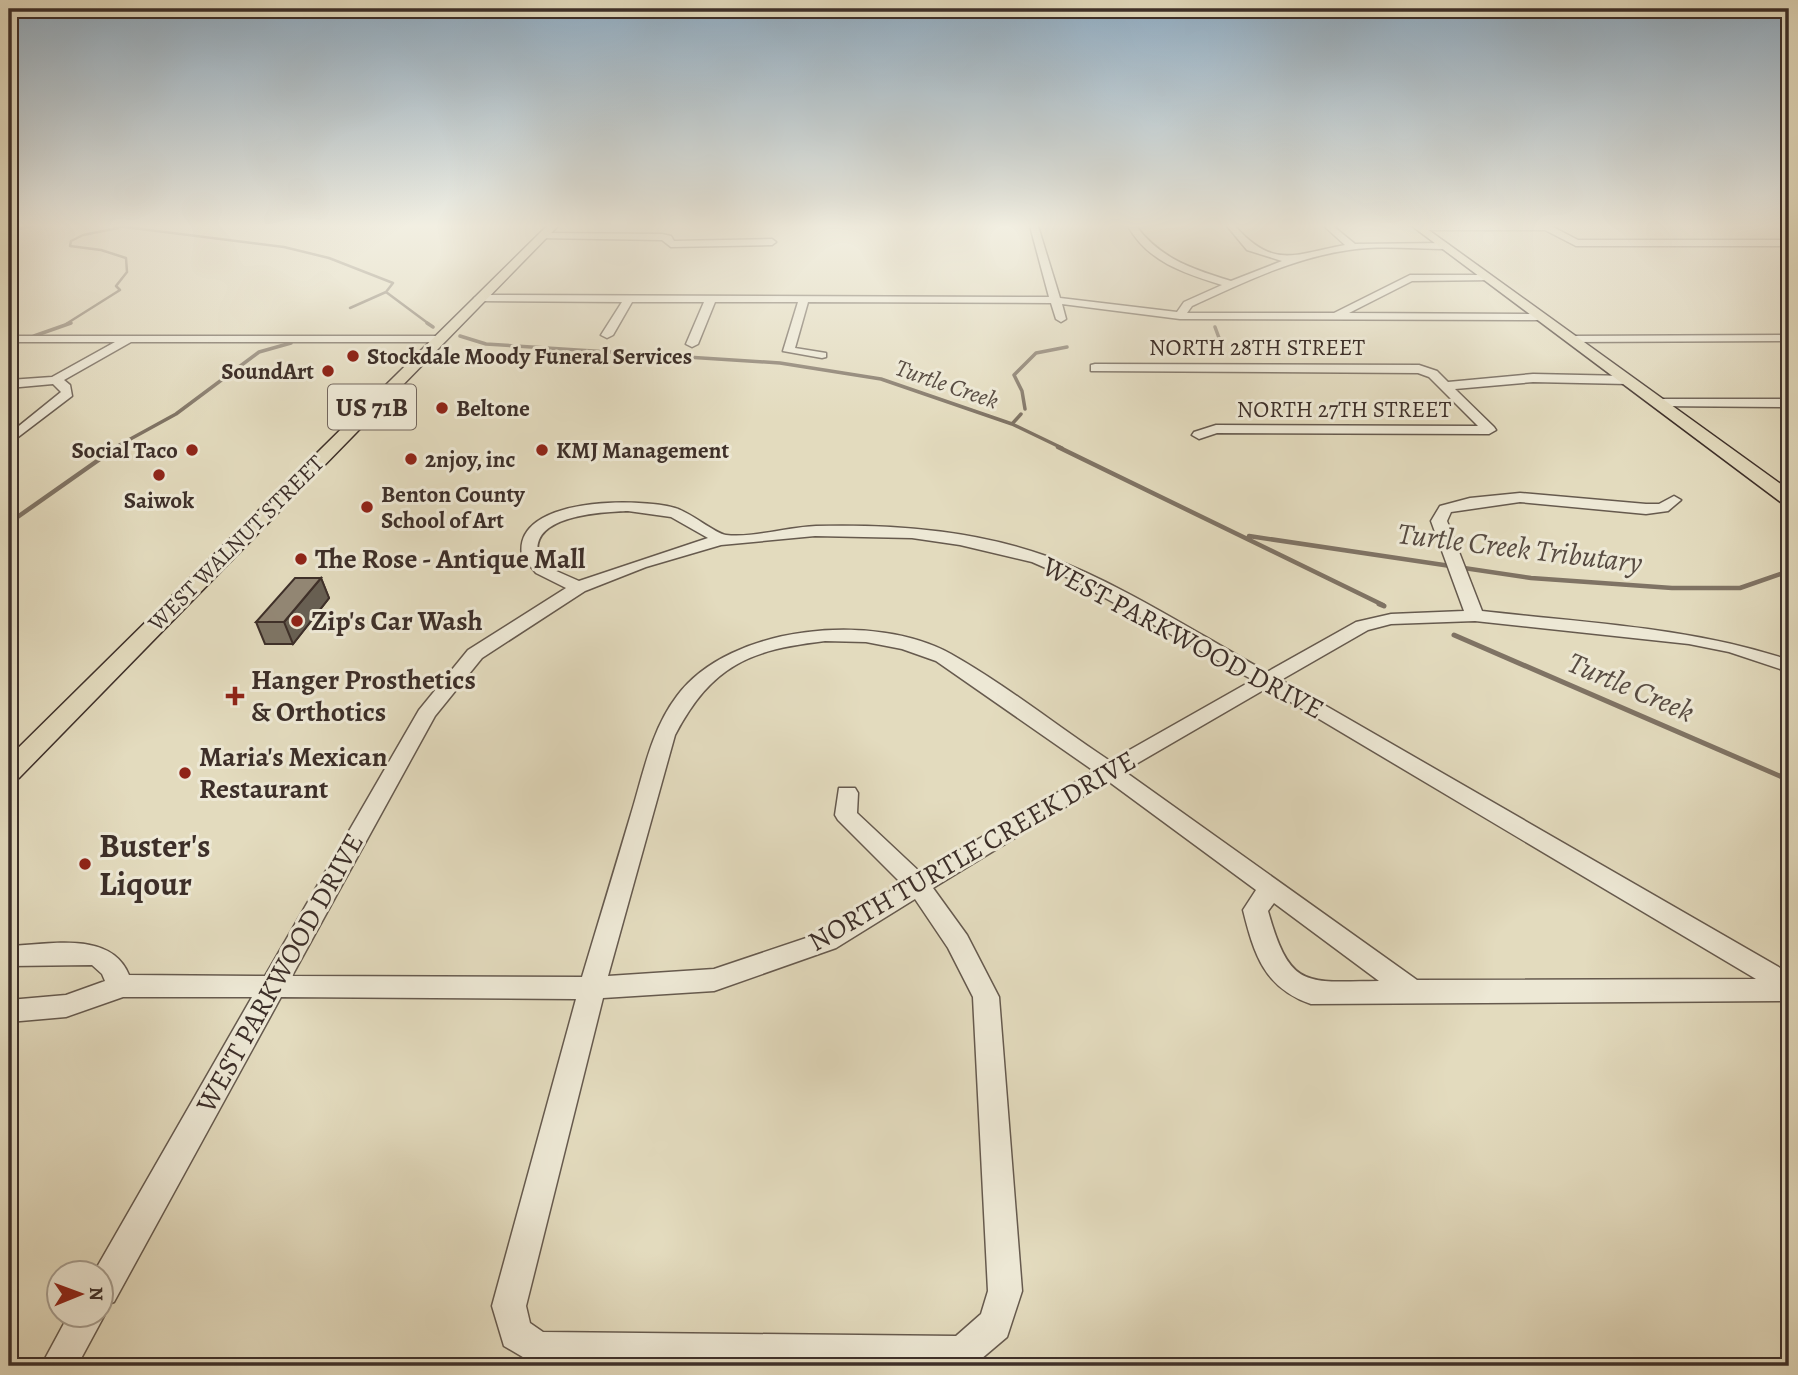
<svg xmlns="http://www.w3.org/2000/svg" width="1798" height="1375" font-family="Alegreya,serif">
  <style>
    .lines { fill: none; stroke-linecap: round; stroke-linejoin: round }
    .stream-far3 { stroke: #7f7364; stroke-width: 2.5 }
    .stream-far2 { stroke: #7f7364; stroke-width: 3.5 }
    .stream-far1 { stroke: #7f7364; stroke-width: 4.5 }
    .stream { stroke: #7f7364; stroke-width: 5 }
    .minor-casing { stroke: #665a4e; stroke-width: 3 }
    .major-casing { stroke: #3d2f29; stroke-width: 3 }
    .minor { fill: #ede8d5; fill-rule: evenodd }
    .major { fill: #e3dbbe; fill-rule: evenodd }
    .wall { fill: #7e7565; stroke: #3d2f29; stroke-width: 2 }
    .shaded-wall { fill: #675f53; stroke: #3d2f29; stroke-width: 2 }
    .building { fill: #938876; stroke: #3d2f29; stroke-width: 2 }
    .poi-dot { fill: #8f2418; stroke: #ede8d5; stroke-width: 2.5 }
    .labels { text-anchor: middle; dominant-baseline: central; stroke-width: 6; stroke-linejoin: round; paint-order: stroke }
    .far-street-label { font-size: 23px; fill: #3d2f29; stroke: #ede8d5 }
    .far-poi-label { font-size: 23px; font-weight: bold; fill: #3d2f29; stroke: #ede8d5; text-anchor: start }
    .far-water-label { font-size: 24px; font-style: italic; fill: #584c42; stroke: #ede8d5 }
    .shield { fill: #ede8d5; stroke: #72665d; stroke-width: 2 }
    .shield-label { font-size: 26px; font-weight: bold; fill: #3d2f29 }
    .poi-label { font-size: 28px; font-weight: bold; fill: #3d2f29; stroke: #ede8d5; text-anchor: start }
    .street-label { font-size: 28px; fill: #3d2f29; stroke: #ede8d5 }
    .water-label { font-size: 30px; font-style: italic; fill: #584c42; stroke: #ede8d5 }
    .near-poi-label { font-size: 33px; font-weight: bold; fill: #3d2f29; stroke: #ede8d5; text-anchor: start }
  </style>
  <rect width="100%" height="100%" fill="#e3dbbe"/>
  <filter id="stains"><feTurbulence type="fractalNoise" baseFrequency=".00286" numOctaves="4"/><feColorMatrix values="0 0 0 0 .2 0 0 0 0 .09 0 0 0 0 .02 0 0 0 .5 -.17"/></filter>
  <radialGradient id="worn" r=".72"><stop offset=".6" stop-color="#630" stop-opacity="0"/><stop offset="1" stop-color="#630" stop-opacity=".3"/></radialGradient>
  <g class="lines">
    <!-- stream-far3 -->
    <path class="stream-far3" d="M117,226L284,247L329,258L393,283L386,292L429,324
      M9,231L32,226
      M350,308L386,292
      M66,324L120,290L116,286L127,272L126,258L101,250L70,246L71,241L83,235L118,228"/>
    <!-- stream-far2 -->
    <path class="stream-far2" d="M427,323L433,327
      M1215,327L1222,346
      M34,336L71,323
      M460,336L486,344L780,363L881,379L1012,424L1062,448
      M9,345L18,342
      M1025,409L1022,391L1014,375L1036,353L1067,347
      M1012,424L1021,414
      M114,448L176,414L259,352L291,343"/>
    <!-- stream-far1 -->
    <path class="stream-far1" d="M1058,447L1383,605
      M9,523L117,447
      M1249,536L1531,578L1672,588H1740L1789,571"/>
    <!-- stream -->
    <path class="stream" d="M1379,604L1384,606
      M1454,635L1789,780"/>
    <!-- minor casing -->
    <g class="minor-casing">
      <path id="minor" d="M1030,226H1038L1060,298L1177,312L1184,302L1222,285C1184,273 1148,262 1128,226H1136C1161,259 1192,269 1231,281L1282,261L1247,250L1227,226H1235C1274,270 1295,254 1345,245L1324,226H1333L1355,244L1446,243L1450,246L1446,249C1414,249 1381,245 1349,250C1293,258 1242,283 1192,306L1187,313H1334L1410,275H1490L1493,280L1412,281L1349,313L1542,314L1547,317L1542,320L1180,319L1062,304L1066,319L1061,322L1056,319L1051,303L808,302L795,348L826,353V357L822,358L783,351L798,302H715L698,344L692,347L686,344L704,302H632L613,335L607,338L601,335L622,302L479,301L474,298L479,295L1049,297Z
        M1417,226H1551L1578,240H1789V246H1576L1545,230H1420Z
        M542,233L662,234L671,236L674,241L772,239L776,242L772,245L671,247L662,240L539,238Z
        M1789,335V341L1571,342L1565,339L1571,336Z
        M9,336H440L446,339L440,342H131L64,380L70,385L72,396L9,444V434L61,392L53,384L9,388V380L52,377L115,342H9Z
        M1095,364L1419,365L1437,371L1448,382L1533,374L1628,376L1634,380L1628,384L1533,382L1455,389L1494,427L1496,430L1489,434L1217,433L1199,439L1192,435L1194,432L1216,425L1478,426L1429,377L1418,373L1091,371V365Z
        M1659,399H1789V407L1655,406V400Z
        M1520,493L1646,504H1659L1674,496L1681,500L1668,511L1646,514L1520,502L1451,512L1447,521L1482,611C1586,623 1690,627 1789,660V672L1729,652L1689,644L1475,621L1391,624L1368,630L1281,680L1789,973V1001L1311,1004C1264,988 1254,954 1243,910L1256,890L1108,781L933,888L967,935L999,997L1022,1291L1007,1337L974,1365L538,1366L504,1346L492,1306L576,999L281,997L114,1302L102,1306V1274H93L252,997H123L66,1017L9,1022V1000L66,995L105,981L102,974L92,965L9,966V946C48,945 111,930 129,975L265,976L419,710L468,650L566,588L536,573L522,556C512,496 640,498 675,508C690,512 716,534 726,535C754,538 787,527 816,526C892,524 974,530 1046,556C1122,584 1196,633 1267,672L1356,622L1391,614L1464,611L1431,521L1440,506L1470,498ZM628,511L671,517L708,538L579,581L554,570L539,558C526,515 602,512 628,511ZM815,536L912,538L960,545L1032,562L1071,579L1253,680L1110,761C1057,726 1006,685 951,654C876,612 730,624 677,696C651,730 643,775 631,814C615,869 598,923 582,977L292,976L435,716L482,658L585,591L646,567L721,545ZM825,641L866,642L902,649L936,661L1094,771L921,873L857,813L858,793L855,788H839L835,815L838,820L902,884L818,934L714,969L608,976L675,735C712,665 749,650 825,641ZM1267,688L1756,979L1417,980L1124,771ZM915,899L948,948L973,997L988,1291L981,1314L956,1336L543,1332L530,1323L526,1306L603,998L714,991L836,948ZM1274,903L1379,981C1305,982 1290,989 1268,911Z
        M102,1310L104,1316L77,1366H41L68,1316H102Z"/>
    </g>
    <!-- major casing -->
    <g class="major-casing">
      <path id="major" d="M547,226H558L19,778L9,781V757Z
        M1412,226H1423L1789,490V505L1782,503Z"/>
    </g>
    <!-- minor -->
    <use href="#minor" class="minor"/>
    <!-- major -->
    <use href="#major" class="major"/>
  </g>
  <!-- wall -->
  <path class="wall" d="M321,578L329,598L293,644H265L256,622Z"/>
  <!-- shaded-wall -->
  <path class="shaded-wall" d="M321,578L329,598L293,644L284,622Z"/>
  <!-- building -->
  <path class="building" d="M295,578H321L284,622H256Z"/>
  <!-- sky -->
  <linearGradient id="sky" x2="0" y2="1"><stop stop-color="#8facc3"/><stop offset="0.54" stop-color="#f2efe2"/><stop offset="1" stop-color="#f2efe2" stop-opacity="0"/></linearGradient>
  <rect width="1798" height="418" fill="url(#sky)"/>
  <!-- markers -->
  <g class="poi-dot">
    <circle cx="353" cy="356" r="7"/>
    <circle cx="328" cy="371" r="7"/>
    <circle cx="442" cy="408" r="7"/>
    <circle cx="192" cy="450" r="7"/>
    <circle cx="542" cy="450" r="7"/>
    <circle cx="411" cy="459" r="7"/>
    <circle cx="159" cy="475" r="7"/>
    <circle cx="367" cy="507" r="7"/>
    <circle cx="301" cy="559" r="7"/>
    <circle cx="297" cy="621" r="7"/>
    <path d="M231.5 685.5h7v7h7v7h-7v7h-7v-7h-7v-7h7z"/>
    <circle cx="185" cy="773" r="7"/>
    <circle cx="85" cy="864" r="7"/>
  </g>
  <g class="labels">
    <!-- far-street labels -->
    <g class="far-street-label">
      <text x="1257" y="347">NORTH 28TH STREET</text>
      <text x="1344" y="409">NORTH 27TH STREET</text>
      <text transform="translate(236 543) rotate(-45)">WEST WALNUT STREET</text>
    </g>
    <!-- far-poi labels -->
    <g class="far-poi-label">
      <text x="367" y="356">Stockdale Moody Funeral Services</text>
      <text x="314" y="371" text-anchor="end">SoundArt</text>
      <text x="456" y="408">Beltone</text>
      <text x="178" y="450" text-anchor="end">Social Taco</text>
      <text x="556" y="450">KMJ Management</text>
      <text x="425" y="459">2njoy, inc</text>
      <text x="381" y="494">Benton County<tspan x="381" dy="26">School of Art</tspan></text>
      <text x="159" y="500" text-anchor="middle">Saiwok</text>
    </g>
    <!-- far-water labels -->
    <g class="far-water-label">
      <text transform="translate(947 384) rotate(19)">Turtle Creek</text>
    </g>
    <!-- shield labels -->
    <rect class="shield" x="328" y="384.5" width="88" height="45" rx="5"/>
    <g class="shield-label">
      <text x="372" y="407">US 71B</text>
    </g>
    <!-- poi labels -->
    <g class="poi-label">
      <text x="315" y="559">The Rose - Antique Mall</text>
      <text x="311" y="621">Zip's Car Wash</text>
      <text x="251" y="680">Hanger Prosthetics<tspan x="251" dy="32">&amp; Orthotics</tspan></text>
      <text x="199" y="757">Maria's Mexican<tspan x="199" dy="32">Restaurant</tspan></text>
    </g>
    <!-- street labels -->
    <g class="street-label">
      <text transform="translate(1183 638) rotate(28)">WEST PARKWOOD DRIVE</text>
      <text transform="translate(972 851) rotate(-30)">NORTH TURTLE CREEK DRIVE</text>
      <text transform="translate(280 973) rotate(-61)">WEST PARKWOOD DRIVE</text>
    </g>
    <!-- water labels -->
    <g class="water-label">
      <text transform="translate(1520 548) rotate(7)">Turtle Creek Tributary</text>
      <text transform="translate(1631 687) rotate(23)">Turtle Creek</text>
    </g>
    <!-- near-poi labels -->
    <g class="near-poi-label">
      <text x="99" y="845">Buster's<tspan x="99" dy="38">Liqour</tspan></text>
    </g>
  </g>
  <!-- margin -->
  <rect width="1798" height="1375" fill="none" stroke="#e3dbbe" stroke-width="35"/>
  <rect x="10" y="10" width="1777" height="1354" fill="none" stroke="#3d2f29" stroke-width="3.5"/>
  <rect x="18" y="18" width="1763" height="1340" fill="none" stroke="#3d2f29" stroke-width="2"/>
  <!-- north arrow -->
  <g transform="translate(80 1294) rotate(89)"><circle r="33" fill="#ede8d5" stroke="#a79e90" stroke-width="2"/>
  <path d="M0-5L12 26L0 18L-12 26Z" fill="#8f2418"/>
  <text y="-10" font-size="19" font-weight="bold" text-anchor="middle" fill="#3d2f29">N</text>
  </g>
  <rect width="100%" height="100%" filter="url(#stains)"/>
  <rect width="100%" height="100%" fill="url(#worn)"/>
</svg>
